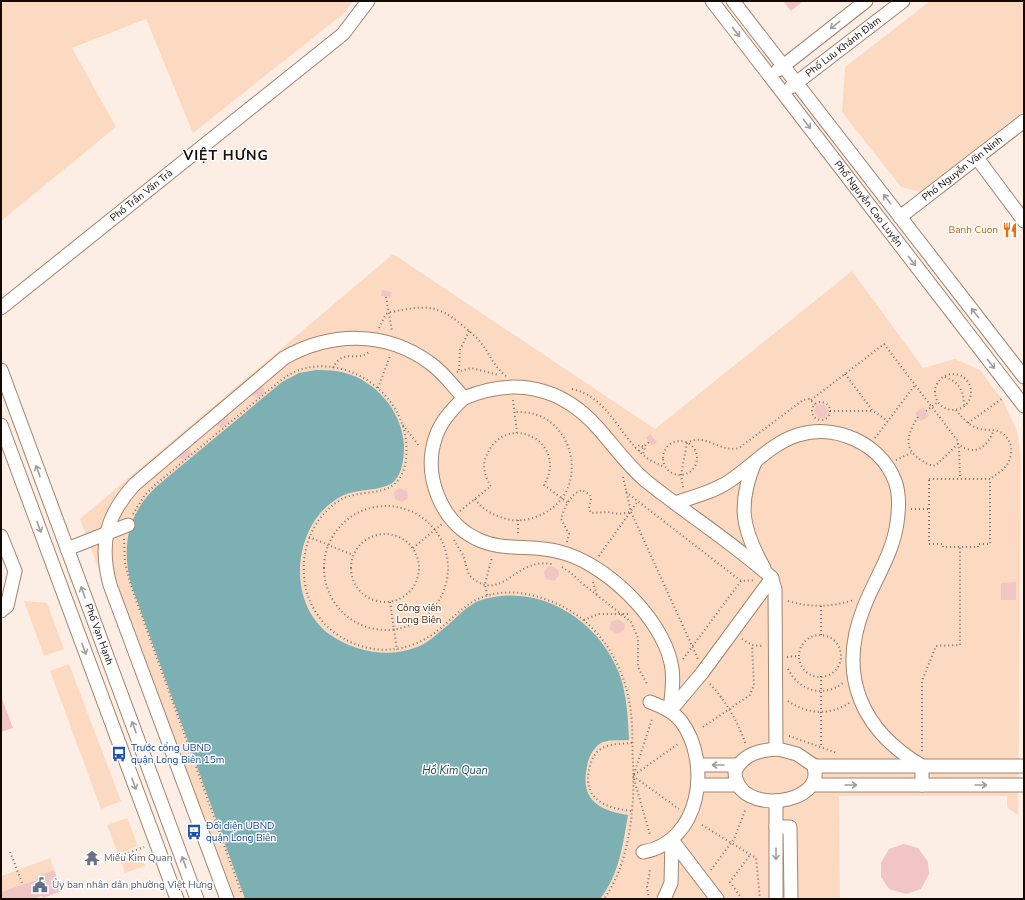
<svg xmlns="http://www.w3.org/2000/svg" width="1025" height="900" font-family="'Nunito Sans',sans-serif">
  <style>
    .green { fill: #fcdac1 }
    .water { fill: #7cb0b3 }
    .building { fill: #f0c5c3 }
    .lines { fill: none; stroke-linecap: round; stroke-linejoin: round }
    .minor-casing { stroke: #a3846d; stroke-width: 15 }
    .path { stroke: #7d7169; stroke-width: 2; stroke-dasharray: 1 3; stroke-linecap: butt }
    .minor { stroke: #fff; stroke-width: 13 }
    .oneway { stroke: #a19d9a }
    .labels { text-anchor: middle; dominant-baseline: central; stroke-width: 3; stroke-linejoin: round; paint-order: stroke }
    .street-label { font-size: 10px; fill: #140903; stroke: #fefefe }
    .food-label { font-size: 10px; fill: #c56008; stroke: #fefefe; text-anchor: end }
    .park-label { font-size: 10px; fill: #421f01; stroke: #fefefe }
    .transit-label { font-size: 10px; fill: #164399; stroke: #fefefe; text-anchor: start }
    .worship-label { font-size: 10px; fill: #5b616d; stroke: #fefefe; text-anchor: start }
    .service-label { font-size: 10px; fill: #4e5e75; stroke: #fefefe; text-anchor: start }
    .water-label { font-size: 11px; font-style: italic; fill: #1c4c4f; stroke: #fefefe }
    .district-label { font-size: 14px; font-weight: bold; letter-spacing: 1px; fill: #140903; stroke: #fefefe }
  </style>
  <rect width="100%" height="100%" fill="#fceee4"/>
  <!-- green -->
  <path class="green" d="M1,1H353L343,14L193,133L146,19L72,48L116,127L1,221Z
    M930,1H1024V111L920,192L901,187L842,112L845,67Z
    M393,254L655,429L852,271L923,368L955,359L980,370L1004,402L1017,431L1021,457L1018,815L1007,807V796H839L840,899H221L80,519Z
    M24,601L47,603L64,649L44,656Z
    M69,664L121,801L101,809L50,671Z
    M127,818L138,846L118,854L107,825Z
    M140,852L145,866L125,873L120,859Z
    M50,858L54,870L36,877V880L1,892V876Z"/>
  <!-- water -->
  <path class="water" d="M316,370C322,370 330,370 336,371C372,376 402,409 404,445C404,456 403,470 396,479C386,493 357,487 340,497C293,523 285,601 329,634C353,651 388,659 417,647C426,644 435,636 443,629C455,620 466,605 481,600C538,582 598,619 619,673C627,694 628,718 629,740C620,741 609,739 601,743C593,748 588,758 587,767C580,799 598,810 628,815C623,844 619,875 600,899H245L131,584C121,546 128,513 157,486L282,382L299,373Z"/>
  <!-- building -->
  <path class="building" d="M783,1H803L791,11Z
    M382,290L392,292L391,297L381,296Z
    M257,383L263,386L265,393L258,398L252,395L250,388Z
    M824,404L829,411L825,418H818L814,411L817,405Z
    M923,407L929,416L921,421L915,413Z
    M221,413L228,415L229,422L223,428L216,425L215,418Z
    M650,434L657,442L652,446L646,438Z
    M183,445L189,448L191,455L184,460L178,457L176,451Z
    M399,488L407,491L408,498L402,502L395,499L394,492Z
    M549,566L558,569L559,575L554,581L546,579L544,572Z
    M1016,582V600H1001V583Z
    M618,619L625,624L624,631L617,634L610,629L611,622Z
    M1,696L13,728L1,732Z
    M904,844L918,848L928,862L929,874L921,889L906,894L889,889L881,877V863L889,849Z
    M54,870L62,891L43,898L42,896L33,899H1V892L36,880V877Z"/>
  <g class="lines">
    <!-- minor casing -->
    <g class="minor-casing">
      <g id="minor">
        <path id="s1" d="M712,1L1024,406"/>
        <path d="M733,1L1024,377"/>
        <path d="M778,70L866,1"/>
        <path id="s2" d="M791,87L903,1"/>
        <path d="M977,158L1024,221"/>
        <path id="s3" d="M900,217L1024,121"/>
        <path id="s4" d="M1,308L343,34L368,1"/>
        <path id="s5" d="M1,370L197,899"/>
        <path d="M464,398C514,377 561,386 598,428C614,446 627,465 646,481C687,514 732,542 771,577L775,589L776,749"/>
        <path d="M1,425L177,899"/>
        <path d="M755,462C737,505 742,529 764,568"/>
        <path d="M675,503C693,497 713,492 728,482C752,467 771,443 798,435C836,423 881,444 895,481C900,494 899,509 897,523C893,553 875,579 864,607C837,675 861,730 922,766V785"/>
        <path d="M1,536L15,571L7,606L1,611"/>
        <path d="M67,549L128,525"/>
        <path d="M670,711L702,673L772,578"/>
        <path d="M778,749L797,754L813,765C830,804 736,818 735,772C742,754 760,750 778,749Z"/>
        <path d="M698,765H738"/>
        <path d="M814,766H1024"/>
        <path d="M698,785H738"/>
        <path d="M812,785H1024"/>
        <path d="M776,801V899"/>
        <path d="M776,827H790L791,899"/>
        <path d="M672,840L717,899"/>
        <path d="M643,852C701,842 712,763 681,721C673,711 661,706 650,702"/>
        <path d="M227,899L110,585C99,544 106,515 135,484L284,358C330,332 385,330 430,363C443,372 453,386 464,398C452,409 441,421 436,436C422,475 441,522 477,539C503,552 533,544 560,552C605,563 661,617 671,663C675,679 671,696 670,711"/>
        <path d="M664,899L671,883L672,840"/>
      </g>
    </g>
    <!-- path -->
    <path class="path" d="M386,297L392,331
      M379,328L386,314L391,312C423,306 436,303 462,325C469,331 477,337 482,344C491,356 494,367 506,376
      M333,368C344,347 356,363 369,352
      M459,370L460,350L469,331
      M457,372L471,368L499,375
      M935 392a18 18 0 1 1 36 0a18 18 0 1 1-36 0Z
      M845,374L873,411L888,421
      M945,377C959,382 964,391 964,405
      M378,388L390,356
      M572,389C606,396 618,432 641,453C648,460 657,464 665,467
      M513,400L517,433
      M811,400L884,344L957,440L959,448L960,479
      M812 411a9 9 0 1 1 18 0a9 9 0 1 1-18 0Z
      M956,410C962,417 968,425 977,428C984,431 991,429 998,431C1013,437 1015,456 1005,467C1001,472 995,475 990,479
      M830,411H873
      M926,411L938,402
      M918,417C902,442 906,454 932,466L936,465L958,444C976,457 987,447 994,430
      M968,423L1003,398
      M403,425L420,447
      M875,438L915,385
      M663 458a17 17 0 1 1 34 0a17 17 0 1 1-34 0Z
      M635,448L640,445L644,447L645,450L642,455
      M639,451L649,442
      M896,460L911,453
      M623,477L631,512L698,659
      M929,479H990V544H978V547H943V544H929Z
      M683,487L681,475L687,443C706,432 719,453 739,448L803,400L809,399L815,404
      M626,492L741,581
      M475,499C483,511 497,517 511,520C520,521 529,520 538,516C595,494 575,408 515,412
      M324 568a62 62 0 1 1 124 0a62 62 0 1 1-124 0Z
      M911,509H929
      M460,511L491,486C485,478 482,466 486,457C504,409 570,441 544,485L568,503
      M133,514L145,495L155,485L280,381C287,376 294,371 302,369C349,356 400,392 406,440C407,451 407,464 402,474C390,499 360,488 340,500C294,529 291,601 335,633C370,658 410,654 441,628C455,616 468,601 486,596C508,589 529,593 550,601C598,619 625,663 631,713C633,729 632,747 633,763C635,808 630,862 604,899
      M518,520V536
      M351 568a34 34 0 1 1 68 0a34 34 0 1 1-68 0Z
      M309,537L353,555
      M124,539L125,563L131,586L241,892
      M454,540L463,555L469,575C495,601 511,571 533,565C539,563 546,563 552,564
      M567,542L569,534L561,519C564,508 571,493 582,490L590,495L591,499L589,508L591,513L608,512L619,514L631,512
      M413,548L442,524
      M599,556L638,501
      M562,567L571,573L583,584L631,622L638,638V667L647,684
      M593,582L597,595
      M487,595L485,584L492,557
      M788,601C811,608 831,607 854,600
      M390,602L397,650
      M584,620L599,614H629
      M821,635V606
      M799 656a21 21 0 1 1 42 0a21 21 0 1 1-42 0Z
      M742,639L752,645L762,646
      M787,657L799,656
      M683,659L741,581L755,580
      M788,669C799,691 823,698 843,683
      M821,676V747
      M710,684C726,701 738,722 746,745
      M788,701C807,714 829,716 849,703
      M703,727L750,695L754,685L752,645
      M789,736L837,753
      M922,751V681L936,646L960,645V547
      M634,774L652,719
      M634,775L678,744
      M633,776L679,809
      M634,779L650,835
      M631,811C606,808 583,800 589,770C591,761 594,753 601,749C610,743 622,744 632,743
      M702,825L756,858L760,899
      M10,852L23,885
      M106,861L144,847
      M711,870L734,839L746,808
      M649,899L647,887L650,870
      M742,899L730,882L750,855"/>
    <!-- minor -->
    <use href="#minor" class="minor"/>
  </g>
  <!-- one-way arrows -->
  <defs><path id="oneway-shaft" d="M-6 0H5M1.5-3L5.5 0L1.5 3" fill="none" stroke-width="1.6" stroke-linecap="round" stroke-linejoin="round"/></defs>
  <g class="oneway">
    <use href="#oneway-shaft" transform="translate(835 25) rotate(142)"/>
    <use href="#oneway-shaft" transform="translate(736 32) rotate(52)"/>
    <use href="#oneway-shaft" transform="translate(807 124) rotate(52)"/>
    <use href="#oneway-shaft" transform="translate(887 199) rotate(-128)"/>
    <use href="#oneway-shaft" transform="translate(912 261) rotate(52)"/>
    <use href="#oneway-shaft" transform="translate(975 313) rotate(-128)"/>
    <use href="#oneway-shaft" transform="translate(991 364) rotate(52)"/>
    <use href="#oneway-shaft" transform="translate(38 471) rotate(-110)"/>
    <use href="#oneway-shaft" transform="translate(39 527) rotate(70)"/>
    <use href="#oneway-shaft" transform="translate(83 592) rotate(-110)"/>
    <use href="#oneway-shaft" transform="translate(84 649) rotate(70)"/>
    <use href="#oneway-shaft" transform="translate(134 727) rotate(-110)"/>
    <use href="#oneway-shaft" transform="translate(718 765) rotate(-180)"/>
    <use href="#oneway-shaft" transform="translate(134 784) rotate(70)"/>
    <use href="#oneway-shaft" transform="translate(851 785)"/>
    <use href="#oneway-shaft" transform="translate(981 785)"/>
    <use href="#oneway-shaft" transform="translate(776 854) rotate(90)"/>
    <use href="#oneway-shaft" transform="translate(184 862) rotate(-110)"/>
  </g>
  <!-- icons -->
  <defs>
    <g id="restaurant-bare" transform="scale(1.2)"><path d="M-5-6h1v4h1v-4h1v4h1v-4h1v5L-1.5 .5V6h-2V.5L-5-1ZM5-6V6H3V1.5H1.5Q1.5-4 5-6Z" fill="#e8710a" stroke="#fefefe" stroke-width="2.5" paint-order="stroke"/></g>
    <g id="bus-bare" transform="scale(1.2)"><path d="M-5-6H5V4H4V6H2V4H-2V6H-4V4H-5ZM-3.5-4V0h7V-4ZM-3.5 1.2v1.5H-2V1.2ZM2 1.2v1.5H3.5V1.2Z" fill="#1a4fb4" stroke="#fefefe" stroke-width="2.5" paint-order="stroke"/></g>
    <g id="temple-bare" transform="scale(1.2)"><path d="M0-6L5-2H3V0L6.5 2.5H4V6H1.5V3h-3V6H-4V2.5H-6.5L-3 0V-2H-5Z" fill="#6b7280" stroke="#fefefe" stroke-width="2.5" paint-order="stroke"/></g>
    <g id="civic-bare" transform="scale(1.2)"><path d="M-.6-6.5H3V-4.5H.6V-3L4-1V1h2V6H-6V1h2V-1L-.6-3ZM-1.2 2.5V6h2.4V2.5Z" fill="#5c6f8a" stroke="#fefefe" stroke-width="2.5" paint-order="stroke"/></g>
  </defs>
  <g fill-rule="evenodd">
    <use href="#restaurant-bare" x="1010" y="230"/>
    <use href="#bus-bare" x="119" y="754"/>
    <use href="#bus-bare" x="194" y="832"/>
    <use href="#temple-bare" x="92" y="858"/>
    <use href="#civic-bare" x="40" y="885"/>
  </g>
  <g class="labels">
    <!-- street labels -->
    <g class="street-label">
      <text stroke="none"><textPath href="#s2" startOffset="66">Phố Lưu Khánh Đàm</textPath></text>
      <text stroke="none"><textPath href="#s3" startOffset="79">Phố Nguyễn Văn Ninh</textPath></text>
      <text stroke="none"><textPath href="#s4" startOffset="180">Phố Trần Văn Trà</textPath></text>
      <text stroke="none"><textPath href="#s1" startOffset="256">Phố Nguyễn Cao Luyện</textPath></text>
      <text stroke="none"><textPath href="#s5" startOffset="282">Phố Vạn Hạnh</textPath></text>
    </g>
    <!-- food labels -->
    <g class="food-label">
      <text x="998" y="230">Banh Cuon</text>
    </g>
    <!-- park labels -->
    <g class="park-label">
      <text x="419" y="608">Công viên<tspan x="419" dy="12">Long Biên</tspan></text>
    </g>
    <!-- transit labels -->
    <g class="transit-label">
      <text x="131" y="748">Trước cổng UBND<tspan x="131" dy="12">quận Long Biên 15m</tspan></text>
      <text x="206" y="826">Đối diện UBND<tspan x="206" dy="12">quận Long Biên</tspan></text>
    </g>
    <!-- worship labels -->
    <g class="worship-label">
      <text x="104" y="858">Miếu Kim Quan</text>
    </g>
    <!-- service labels -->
    <g class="service-label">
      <text x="52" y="885">Ủy ban nhân dân phường Việt Hưng</text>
    </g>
    <!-- water labels -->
    <g class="water-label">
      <text x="455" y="770">Hồ Kim Quan</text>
    </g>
    <!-- district labels -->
    <g class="district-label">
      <text x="226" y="155">VIỆT HƯNG</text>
    </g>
  </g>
  <!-- border -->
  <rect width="1025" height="900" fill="none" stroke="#140903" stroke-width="4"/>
</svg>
